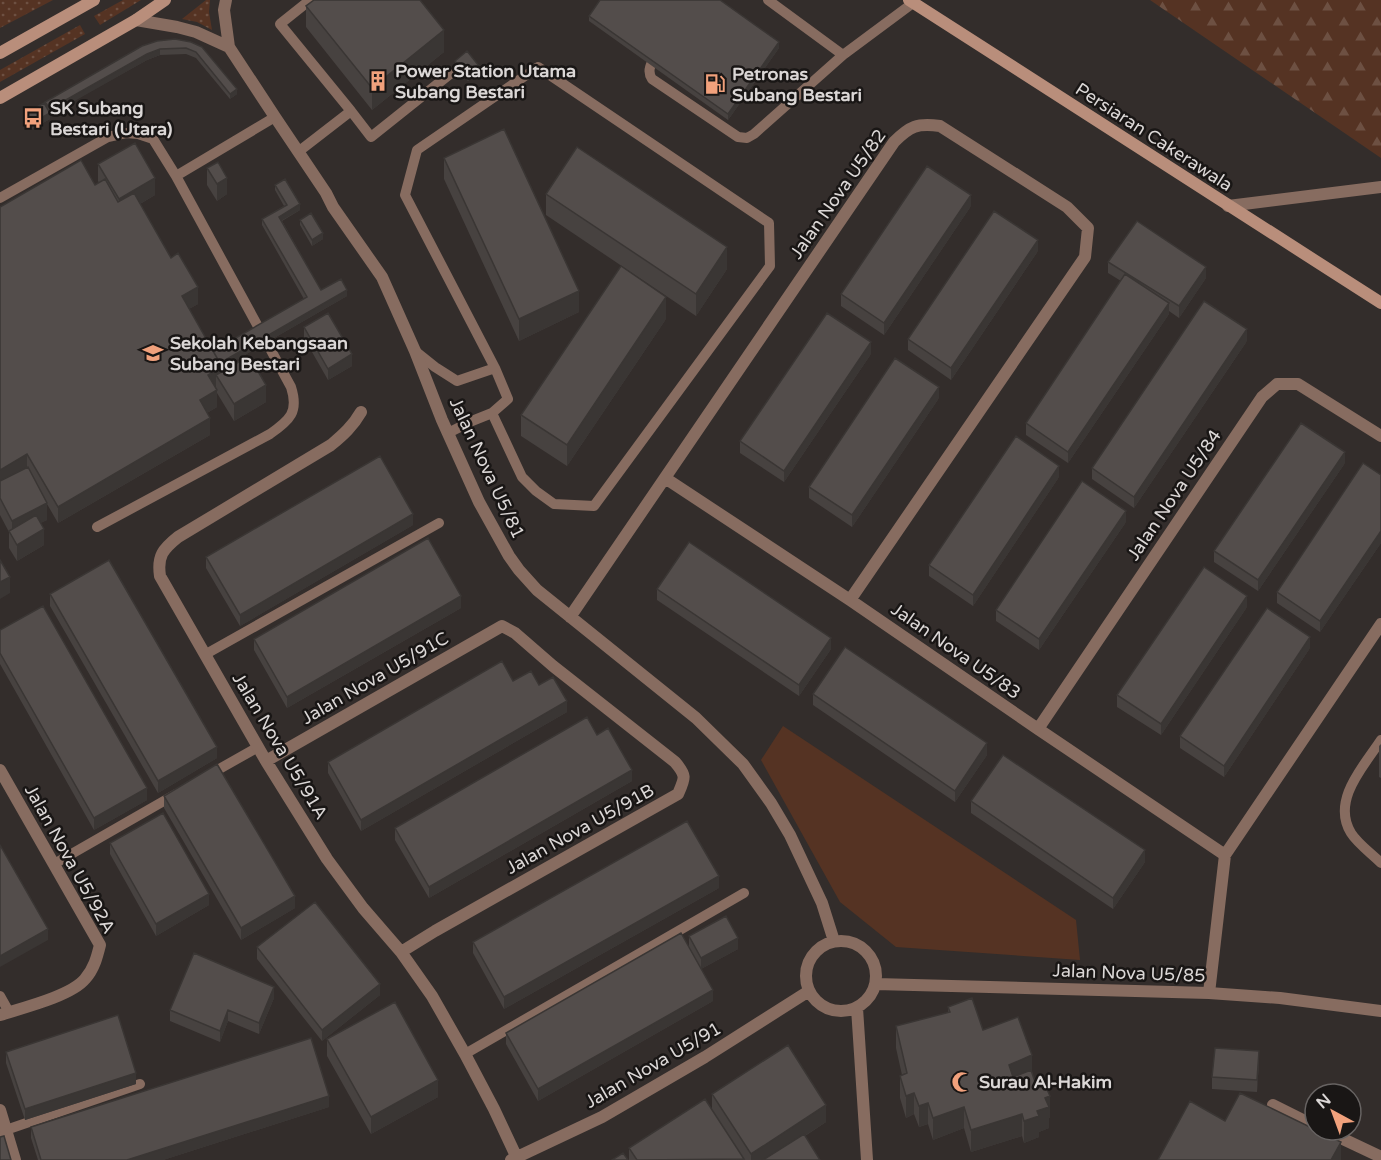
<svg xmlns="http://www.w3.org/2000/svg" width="1381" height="1160" font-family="'Varela Round',sans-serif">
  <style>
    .grass { fill: url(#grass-dots) }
    .forest { fill: url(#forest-firs) }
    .park { fill: #553323 }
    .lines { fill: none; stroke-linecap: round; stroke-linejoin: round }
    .lane { stroke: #876c60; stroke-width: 10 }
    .street { stroke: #876c60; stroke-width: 12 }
    .secondary { stroke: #b98e7b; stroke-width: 12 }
    .wall { fill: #474240 }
    .shaded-wall { fill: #3a3634 }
    .building { fill: #534d4b; stroke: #3a3634; stroke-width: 1.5 }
    .labels { text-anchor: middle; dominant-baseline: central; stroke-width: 5; stroke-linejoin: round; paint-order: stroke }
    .poi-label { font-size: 18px; font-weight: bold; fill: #dbd7d6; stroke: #191615; text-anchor: start }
    .street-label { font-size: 18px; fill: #dbd7d6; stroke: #191615 }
  </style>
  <defs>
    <pattern id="grass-dots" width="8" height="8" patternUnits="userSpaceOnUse" patternTransform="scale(1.5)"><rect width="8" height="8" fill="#553323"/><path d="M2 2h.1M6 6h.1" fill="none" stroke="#6d5042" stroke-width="1.8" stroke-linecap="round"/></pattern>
    <pattern id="forest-firs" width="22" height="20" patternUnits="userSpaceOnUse" patternTransform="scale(1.5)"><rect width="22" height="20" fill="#553323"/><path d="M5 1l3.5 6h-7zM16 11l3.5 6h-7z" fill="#6d5042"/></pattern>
  </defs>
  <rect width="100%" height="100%" fill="#332d2b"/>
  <!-- grass -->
  <path class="grass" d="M0,0H53L0,28Z
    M123,0H141L100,25L94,16Z
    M206,0H210L209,12L212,30L197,22L182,19Z
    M80,25L85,34L0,82V70Z"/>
  <!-- forest -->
  <path class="forest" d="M1150,0H1381V158Z"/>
  <!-- park -->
  <path class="park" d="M783,726L1076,920L1080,960L896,947L840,902L761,760Z"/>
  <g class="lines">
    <!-- lane -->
    <path class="lane" d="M768,0L843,55L913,3
      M657,54C652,62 646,70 652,79L738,137L747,138L754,134L843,55
      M538,67L769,223L770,266L594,506L554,504L536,491L522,477L492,413L508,399L495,368L405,195L417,150Z
      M351,111L371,137L450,74
      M298,152L351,111L280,24L310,0
      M176,176L275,117
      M0,198L108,137L126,133L138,134L153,139L176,176L291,387C299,412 290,420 270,434L97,527
      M415,351L435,367L457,381L495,368
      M448,433L472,421L492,413
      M206,654L439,523
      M1381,740C1364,766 1331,800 1351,833C1358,844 1371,853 1381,863
      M207,776L258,747
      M54,864L176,794
      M0,996L9,1012
      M465,1054L744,893
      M0,1132L140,1084"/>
    <!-- street -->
    <path class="street" d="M226,0L224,10L229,47L275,117L326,193L333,207L382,277L415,351L442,420L479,502L509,556L519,570L537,590L696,718L743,764L771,803L790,835L822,903L834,941
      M136,20L177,27L196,32L229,47
      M1228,206L1381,187
      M361,412C353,426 343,435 331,445L178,537C163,549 157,556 160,576L266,761L327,859L363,908L401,952L432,996L465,1054L494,1109L517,1158
      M665,478L850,600L1038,729L1225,855
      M570,617L894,142C910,126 917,123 940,126L1067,207L1088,228L1085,257L850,600
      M1038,729L1262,397L1277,384H1298L1381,436
      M266,761L502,626L515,633L553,666L675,762C687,776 685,778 678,794L435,931L401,952
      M0,770L100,945C97,957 94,969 85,979C71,996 22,1008 0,1015
      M806 976a35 35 0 1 1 70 0a35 35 0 1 1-70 0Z
      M876,984L1209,993L1280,998L1381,1011
      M1209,993L1225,855L1381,624
      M857,1008L867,1160
      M1273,1105L1315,1126
      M0,1110L15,1160
      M1324,1130L1381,1157
      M511,1160L602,1117L705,1057L809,991"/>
    <!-- secondary -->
    <path class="secondary" d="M909,0L1381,303
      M0,53L94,0
      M0,98L136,20L165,0"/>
  </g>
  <!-- wall -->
  <path class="wall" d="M306,6L444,52L372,110L306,27Z
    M589,16L779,48L728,120L589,21Z
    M191,42L237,94L230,99L196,58L186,54L160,55L147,60L50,114V119L30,130L24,120V114L45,106V102L142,46Z
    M455,61L479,71L468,81L455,67Z
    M444,158L579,312L519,341L444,179Z
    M98,164L155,195L140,204L198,304L189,309L213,351L304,299L262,225V219L284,206L275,190V185L300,210L282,221L321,290L347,296L222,368V372L266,402L234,421L217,393V407L207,413L210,435L58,523L47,504V520L40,523L44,545L17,561L9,548V532L0,515V207L95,185L99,183L98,181Z
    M207,168L227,194L217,201L207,185Z
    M546,194L727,269L696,316L546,215Z
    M971,206L884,335L841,306V294Z
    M300,220L323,239L312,246L300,225Z
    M1038,251L951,380L908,350V339Z
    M1108,262L1206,278L1179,318L1169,311V314L1068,463L1026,435V423L1121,281L1108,273Z
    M666,319L567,466L521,436V415Z
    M304,327L352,366L328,380L304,338Z
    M1247,341L1134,508L1092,479V468Z
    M871,354L784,482L740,453V441Z
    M939,398L852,527L809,498V487Z
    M1345,463L1258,591L1214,562V551Z
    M1381,475V543L1320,632L1277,603V592Z
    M1059,477L973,606L929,576V565Z
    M1126,522L1039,650L996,621V610Z
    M413,525L240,626L206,568V557Z
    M657,589L831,649L799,696L657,600Z
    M50,594L217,758L158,793L50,606Z
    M1247,607L1161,735L1117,707V695Z
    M461,608L287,708L254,650V639Z
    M0,630L147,800L94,830L0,664Z
    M1310,648L1224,777L1180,748V736Z
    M513,681L539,685L567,712L361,831L328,773V762Z
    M813,694L987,755L955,802L813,705Z
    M597,735L632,781L429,898L395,840V828Z
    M1381,744V778L1379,777V746Z
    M164,796L295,908L241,940L164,808Z
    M971,801L1145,862L1113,909L971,813Z
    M110,843L209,905L156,936L110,854Z
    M719,888L504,1009L473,953V942Z
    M689,936L738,949L701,969L689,947Z
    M257,947L380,995L322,1041L257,959Z
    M274,998L259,1034L228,1021L220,1042L170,1021V1010Z
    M713,1001L538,1101L506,1044V1033Z
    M948,1007L983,1030L1032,1072L1037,1088L1050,1117L1049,1118V1128L1039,1132V1137L1024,1143L1022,1136L971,1152L964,1128L933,1140L928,1124L919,1127L914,1114L906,1118L900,1098V1076L902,1075L896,1048V1026L948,1013Z
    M327,1039L438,1097L371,1134L327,1056Z
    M6,1052L136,1084L25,1120L6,1063Z
    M1259,1062L1257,1092L1212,1089V1077Z
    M712,1094L826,1122L805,1136L820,1160H629V1148L712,1111Z
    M329,1107L163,1160H38L31,1138V1127Z"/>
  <!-- shaded-wall -->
  <path class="shaded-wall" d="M444,30V52L372,110V88Z
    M779,42V48L728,120V114Z
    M160,49V55L147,60L50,115V109L147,54Z
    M479,66V71L468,81V75Z
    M237,89V94L230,99V94Z
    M50,113V119L30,130V124Z
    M155,178V195L119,216V199Z
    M227,178V194L217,201V184Z
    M971,195V206L884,335V323Z
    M300,204V210L279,222V217Z
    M323,233V239L312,246V240Z
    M1038,240V251L951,380V368Z
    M727,247V269L696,316V294Z
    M1206,267V278L1179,318V306Z
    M198,287V304L182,313V296Z
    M347,290V296L222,368V384L216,375V387L208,392V375L216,366Z
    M579,291V312L519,341V319Z
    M666,297V319L567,466V445Z
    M1169,303V314L1068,463V452Z
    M1247,329V341L1134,508V497Z
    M871,342V354L784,482V471Z
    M352,354V366L328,380V369Z
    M266,385V402L234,421V404Z
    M939,387V398L852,527V515Z
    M217,390V407L200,417V400Z
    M210,418V435L58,523V507Z
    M1345,452V463L1258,591V580Z
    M27,454V471L0,486V470Z
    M1059,466V477L973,606V595Z
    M47,503V520L12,538V521Z
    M1126,511V522L1039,650V639Z
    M413,514V525L240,626V615Z
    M44,529V545L17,561V545Z
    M1381,531V543L1320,632V621Z
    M10,577V593L0,599V582Z
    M461,596V608L287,708V697Z
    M1247,596V607L1161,735V724Z
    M1310,637V648L1224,777V766Z
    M831,638V649L799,696V685Z
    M567,701V712L361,831V820Z
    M987,743V755L955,802V791Z
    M217,747V758L158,793V781Z
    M632,770V781L429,898V887Z
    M147,788V800L94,830V818Z
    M1145,850V862L1113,909V898Z
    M719,876V888L504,1009V997Z
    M209,894V905L156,936V924Z
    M295,896V908L241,940V928Z
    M48,929V940L0,967V956Z
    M738,938V949L701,969V958Z
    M380,984V995L322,1041V1030Z
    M274,987V998L259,1034V1023Z
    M713,990V1001L538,1101V1089Z
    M228,1010V1021L220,1042V1031Z
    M1259,1051V1062L1257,1092V1080Z
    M1032,1055V1077L1009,1086V1065Z
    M136,1073V1084L25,1120V1109Z
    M438,1080V1097L371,1134V1117Z
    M914,1093V1114L906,1118V1096Z
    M329,1096V1107L163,1160H127Z
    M1050,1096V1117L1049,1118V1128L1039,1132V1137L1024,1143V1121L1045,1098Z
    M928,1103V1124L919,1127V1106Z
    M826,1105V1122L767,1160H751V1154Z
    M964,1107V1128L933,1140V1118Z
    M1022,1114V1136L971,1152V1130Z
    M1341,1142V1160H1331Z"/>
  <!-- building -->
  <path class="building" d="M314,0H420L444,30L372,88L306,6Z
    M600,0H720L779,42L728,114L589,16Z
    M175,39L191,42L202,47L237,89L230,94L196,52L186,48L160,49L147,54L50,109L45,102L142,46L157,41Z
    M467,51L479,66L468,75L455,61Z
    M44,103L50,113L30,124L24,114Z
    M504,129L579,291L519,319L444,158Z
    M135,143L155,178L119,199L98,164Z
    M577,147L727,247L696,294L546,194Z
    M81,160L95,185L105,179L118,202L134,193L171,258L178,253L198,287L182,296L222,367L208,375L217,390L200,400L210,418L58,507L27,454L0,470V207Z
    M218,162L227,178L217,184L207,168Z
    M927,166L971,195L884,323L841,294Z
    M285,179L300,204L279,217L321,290L341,279L347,290L220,363L213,351L307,297L262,219L287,205L275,185Z
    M994,211L1038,240L951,368L908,339Z
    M311,213L323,233L312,240L300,220Z
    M1137,221L1206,267L1179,306L1108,262Z
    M621,266L666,297L567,445L521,415Z
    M1125,274L1169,303L1068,452L1026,423Z
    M1204,301L1247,329L1134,497L1092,468Z
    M328,313L352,354L328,369L304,327Z
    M827,313L871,342L784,471L740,441Z
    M249,356L266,385L234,404L216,375Z
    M895,358L939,387L852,515L809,487Z
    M1301,423L1345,452L1258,580L1214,551Z
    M1016,436L1059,466L973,595L929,565Z
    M380,456L413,514L240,615L206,557Z
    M1363,463L1381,475V531L1320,621L1277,592Z
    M28,467L47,503L12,521L0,498V481Z
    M1082,481L1126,511L1039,639L996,610Z
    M36,515L44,529L17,545L9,531Z
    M428,538L461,596L287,697L254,639Z
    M689,542L831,638L799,685L657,589Z
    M0,560L10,577L0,582Z
    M109,560L217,747L158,781L50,594Z
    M1204,567L1247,596L1161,724L1117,695Z
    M43,606L147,788L94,818L0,653V630Z
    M1267,608L1310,637L1224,766L1180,736Z
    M845,647L987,743L955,791L813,694Z
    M502,661L513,681L531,671L539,685L553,677L567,701L361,820L328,762Z
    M587,717L597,735L608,728L632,770L429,887L395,828Z
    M1003,755L1145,850L1113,898L971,801Z
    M217,764L295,896L241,928L164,796Z
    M163,813L209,894L156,924L110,843Z
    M687,821L719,876L504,997L473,942Z
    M0,845L48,929L0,956Z
    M315,902L380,984L322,1030L257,947Z
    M726,916L738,938L701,958L689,936Z
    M681,933L713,990L538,1089L506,1033Z
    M194,953L274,987L259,1023L228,1010L220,1031L170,1010Z
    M972,998L983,1030L1018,1017L1032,1055L1009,1065L1013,1077L1031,1070L1037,1088L1045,1085L1050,1096L1045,1098L1049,1107L1037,1111L1039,1116L1024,1121L1022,1114L971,1130L964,1107L933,1118L928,1103L919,1106L914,1093L906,1096L900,1076L907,1073L896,1026L950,1012L948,1007Z
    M395,1002L438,1080L371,1117L327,1039Z
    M118,1015L136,1073L25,1109L6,1052Z
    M311,1038L329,1096L127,1160H41L31,1127Z
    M788,1045L826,1105L751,1154L712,1094Z
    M1215,1048L1259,1051L1257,1080L1212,1077Z
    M1240,1093L1341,1142L1331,1160H1158L1190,1101L1225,1121Z
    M705,1099L744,1159L637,1160L629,1148Z
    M804,1134L820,1160H763Z
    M4,1136L11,1160H0V1137Z
    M623,1153L628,1160H612Z"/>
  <!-- icons -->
  <defs>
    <g id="building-bare" transform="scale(1.62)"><path d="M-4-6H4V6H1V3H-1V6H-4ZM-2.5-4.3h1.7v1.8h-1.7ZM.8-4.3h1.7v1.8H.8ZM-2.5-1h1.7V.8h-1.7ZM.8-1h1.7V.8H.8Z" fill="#f1a17c" stroke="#191615" stroke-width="2.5" paint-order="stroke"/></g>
    <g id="fuel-bare" transform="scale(1.62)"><path d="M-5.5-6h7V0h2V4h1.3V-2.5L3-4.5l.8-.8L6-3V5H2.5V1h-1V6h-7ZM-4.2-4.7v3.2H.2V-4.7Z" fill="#f1a17c" stroke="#191615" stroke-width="2.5" paint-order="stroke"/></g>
    <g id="bus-bare" transform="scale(1.62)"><path d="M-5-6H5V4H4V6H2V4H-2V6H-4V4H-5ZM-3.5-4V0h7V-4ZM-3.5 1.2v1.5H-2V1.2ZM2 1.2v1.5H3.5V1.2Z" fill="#f1a17c" stroke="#191615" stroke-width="2.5" paint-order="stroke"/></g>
    <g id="school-bare" transform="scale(1.62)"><path d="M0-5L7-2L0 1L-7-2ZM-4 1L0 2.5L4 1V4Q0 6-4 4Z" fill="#f1a17c" stroke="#191615" stroke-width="2.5" paint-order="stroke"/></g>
    <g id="mosque-bare" transform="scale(1.62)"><path d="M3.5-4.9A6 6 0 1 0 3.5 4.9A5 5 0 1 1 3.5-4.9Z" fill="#f1a17c" stroke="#191615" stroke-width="2.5" paint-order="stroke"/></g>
  </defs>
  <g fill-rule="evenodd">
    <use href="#building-bare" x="378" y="81"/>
    <use href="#fuel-bare" x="715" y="84"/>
    <use href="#bus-bare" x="33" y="118"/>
    <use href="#school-bare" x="153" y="353"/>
    <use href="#mosque-bare" x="962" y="1082"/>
  </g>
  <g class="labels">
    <!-- poi labels -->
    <g class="poi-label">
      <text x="395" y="71">Power Station Utama<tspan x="395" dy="21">Subang Bestari</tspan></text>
      <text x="732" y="74">Petronas<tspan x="732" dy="21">Subang Bestari</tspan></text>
      <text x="50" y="108">SK Subang<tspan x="50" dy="21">Bestari (Utara)</tspan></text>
      <text x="170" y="343">Sekolah Kebangsaan<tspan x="170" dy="21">Subang Bestari</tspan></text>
      <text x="979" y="1082">Surau Al-Hakim</text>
    </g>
    <!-- street labels -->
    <g class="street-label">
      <text transform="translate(1154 137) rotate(33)">Persiaran Cakerawala</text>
      <text transform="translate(838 194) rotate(-55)">Jalan Nova U5/82</text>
      <text transform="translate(487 468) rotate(65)">Jalan Nova U5/81</text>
      <text transform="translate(1174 495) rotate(-56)">Jalan Nova U5/84</text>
      <text transform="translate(956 651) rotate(35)">Jalan Nova U5/83</text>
      <text transform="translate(375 678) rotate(-30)">Jalan Nova U5/91C</text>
      <text transform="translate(280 746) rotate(59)">Jalan Nova U5/91A</text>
      <text transform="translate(580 829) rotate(-29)">Jalan Nova U5/91B</text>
      <text transform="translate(70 859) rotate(61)">Jalan Nova U5/92A</text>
      <text transform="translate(1129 973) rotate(2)">Jalan Nova U5/85</text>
      <text transform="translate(653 1065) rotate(-30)">Jalan Nova U5/91</text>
    </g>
  </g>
  <!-- north arrow -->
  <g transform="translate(1333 1112) rotate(319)"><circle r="28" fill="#191615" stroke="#676362" stroke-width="1.5"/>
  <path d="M0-4.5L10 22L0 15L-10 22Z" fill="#f1a17c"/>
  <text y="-9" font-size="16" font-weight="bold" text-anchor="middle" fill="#dbd7d6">N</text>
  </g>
</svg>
